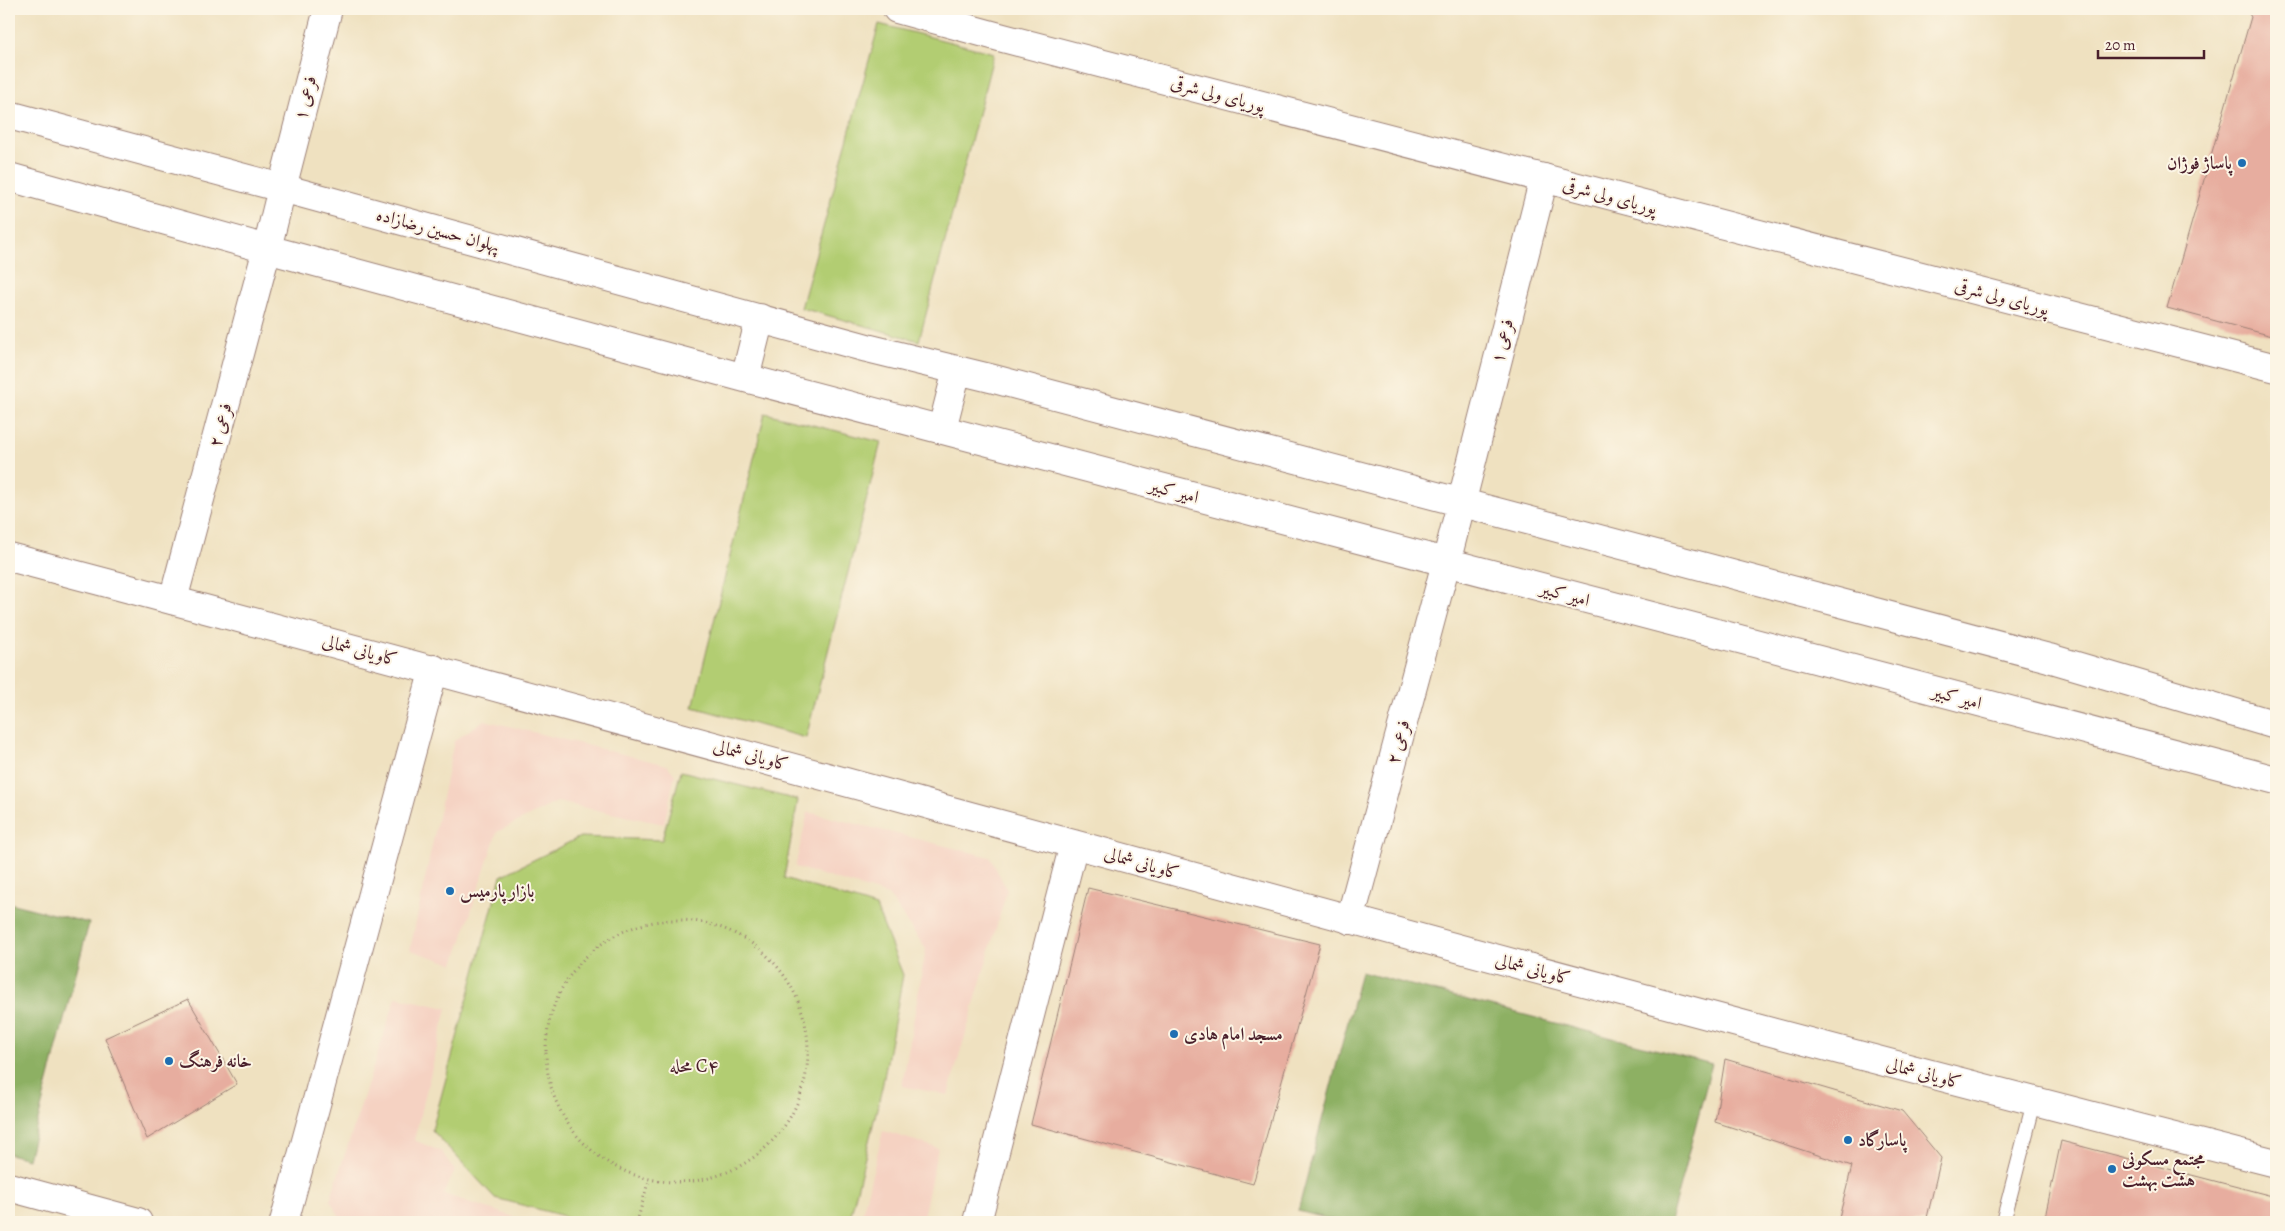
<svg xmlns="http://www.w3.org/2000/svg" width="2285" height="1231" font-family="Alegreya,Amiri,serif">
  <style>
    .built { fill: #f5d2c2 }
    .green { fill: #b2cd72; stroke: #7e764e }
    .forest { fill: #8db064; stroke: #6c6848 }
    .building { fill: #e7ad9f }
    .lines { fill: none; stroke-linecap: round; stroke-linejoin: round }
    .service-casing { stroke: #9c8076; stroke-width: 16 }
    .minor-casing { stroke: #9c8076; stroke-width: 30 }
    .tertiary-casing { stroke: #9c8076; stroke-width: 30 }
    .path { stroke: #9c8076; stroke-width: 3; stroke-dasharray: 1 4; stroke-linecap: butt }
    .service { stroke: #fff; stroke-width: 14 }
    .minor { stroke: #fff; stroke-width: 28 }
    .tertiary { stroke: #fff; stroke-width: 28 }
    .poi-dot { fill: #1f6fb2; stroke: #fcf5e5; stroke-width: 2 }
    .labels { text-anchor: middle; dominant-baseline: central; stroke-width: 4; stroke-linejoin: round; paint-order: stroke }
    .street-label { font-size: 18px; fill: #4a1f2b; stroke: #fcf5e5 }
    .poi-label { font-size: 18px; font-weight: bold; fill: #4a1f2b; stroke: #fcf5e5; text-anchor: start }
    .neighbourhood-label { font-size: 19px; fill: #4a1f2b; stroke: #fcf5e5 }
  </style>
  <rect width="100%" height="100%" fill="#fcf5e5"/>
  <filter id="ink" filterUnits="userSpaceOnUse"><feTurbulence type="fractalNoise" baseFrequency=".02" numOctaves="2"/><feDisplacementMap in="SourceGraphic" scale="10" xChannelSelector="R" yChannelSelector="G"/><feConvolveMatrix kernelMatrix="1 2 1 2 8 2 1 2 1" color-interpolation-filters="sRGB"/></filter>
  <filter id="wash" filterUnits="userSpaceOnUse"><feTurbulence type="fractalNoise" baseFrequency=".0096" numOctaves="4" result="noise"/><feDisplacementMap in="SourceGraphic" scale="20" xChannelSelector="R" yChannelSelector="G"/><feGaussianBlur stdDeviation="1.12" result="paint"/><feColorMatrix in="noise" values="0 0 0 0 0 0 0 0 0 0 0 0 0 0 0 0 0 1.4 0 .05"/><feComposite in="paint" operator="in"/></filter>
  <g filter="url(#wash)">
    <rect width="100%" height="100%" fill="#efe1c0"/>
    <!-- built -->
    <path class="built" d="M484,720L667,765L675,775L664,824L557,802L497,832L454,964L410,950L454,741Z
      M808,812L990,857L1007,890L948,1095L902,1086L926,949L888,895L795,867Z
      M396,997L447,1008L414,1140L442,1152L455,1171L443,1194L530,1222H343L330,1200Z
      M883,1131L938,1148L922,1222H860Z"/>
    <!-- green -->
    <path class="green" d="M879,24L994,53L919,341L801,308Z
      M765,413L881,442L806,738L693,707Z
      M681,771L798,800L784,878L876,907L903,975L882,1088L849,1222H563L564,1216L495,1198L432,1130L501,876L580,837L662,840Z"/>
    <!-- forest -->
    <path class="forest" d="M9,903L89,923L28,1159L9,1154Z
      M1361,972L1712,1064L1670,1222H1341L1298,1211Z"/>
    <g id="blocks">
      <!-- building -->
      <path class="building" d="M2246,9H2276V337L2167,308L2251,17Z
        M1088,888L1320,944L1253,1184L1031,1124Z
        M188,999L237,1084L147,1139L105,1038Z
        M1725,1059L1902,1111L1941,1158L1926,1222H1838L1852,1166L1715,1122Z
        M2061,1141L2276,1197V1222H2044Z"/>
    </g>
  </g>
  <g filter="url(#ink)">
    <use href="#blocks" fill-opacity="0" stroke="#9c8076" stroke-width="1"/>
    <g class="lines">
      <!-- service casing -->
      <g class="service-casing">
        <path id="service" d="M2003,1222L2034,1102"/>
      </g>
      <!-- minor casing -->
      <g class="minor-casing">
        <path id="minor" d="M282,188L328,9
          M1461,504L1544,178
          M173,600L267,249
          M1350,920L1446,563"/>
      </g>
      <!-- tertiary casing -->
      <g class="tertiary-casing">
        <path id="tertiary" d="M897,9L1003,38L2276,368
          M9,115L282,188L867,348L994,379L2049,658L2276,725
          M9,177L267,249L745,378L2276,780
          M267,249L282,188
          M745,378L760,318
          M942,429L957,370
          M9,557C765,756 1518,971 2276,1163
          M1446,563L1461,504
          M9,1187L138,1222
          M284,1222L434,669
          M977,1222L1074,844"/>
      </g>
      <!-- path -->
      <path class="path" d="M546 1051a131 131 0 1 1 262 0a131 131 0 1 1-262 0Z
        M637,1222L649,1179"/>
      <!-- service -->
      <use href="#service" class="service"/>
      <!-- minor -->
      <use href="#minor" class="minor"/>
      <!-- tertiary -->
      <use href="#tertiary" class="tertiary"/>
    </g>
  </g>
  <!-- markers -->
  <g class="poi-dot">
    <circle cx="2242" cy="163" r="5"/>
    <circle cx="450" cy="891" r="5"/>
    <circle cx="1174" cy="1034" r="5"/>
    <circle cx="169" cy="1061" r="5"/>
    <circle cx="1848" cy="1140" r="5"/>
    <circle cx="2112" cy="1169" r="5"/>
  </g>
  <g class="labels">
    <!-- street labels -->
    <g class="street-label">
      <text transform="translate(1218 94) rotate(15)">پوریای ولی شرقی</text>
      <text transform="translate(305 98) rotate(-76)">فرعی ۱</text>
      <text transform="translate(1610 196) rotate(15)">پوریای ولی شرقی</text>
      <text transform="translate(438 230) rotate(15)">پهلوان حسین رضازاده</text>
      <text transform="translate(2002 297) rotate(15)">پوریای ولی شرقی</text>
      <text transform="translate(1502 341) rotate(-76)">فرعی ۱</text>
      <text transform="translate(220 425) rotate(-75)">فرعی ۲</text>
      <text transform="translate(1174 491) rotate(15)">امیر کبیر</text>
      <text transform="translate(1565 594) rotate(15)">امیر کبیر</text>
      <text transform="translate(360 650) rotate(15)">کاویانی شمالی</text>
      <text transform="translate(1957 697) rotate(15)">امیر کبیر</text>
      <text transform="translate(1398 742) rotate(-75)">فرعی ۲</text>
      <text transform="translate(751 755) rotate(15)">کاویانی شمالی</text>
      <text transform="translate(1142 863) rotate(16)">کاویانی شمالی</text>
      <text transform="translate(1533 969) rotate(15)">کاویانی شمالی</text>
      <text transform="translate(1924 1073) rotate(15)">کاویانی شمالی</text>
    </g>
    <!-- poi labels -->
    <g class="poi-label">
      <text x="2232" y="163" text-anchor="end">پاساژ فوژان</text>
      <text x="460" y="891">بازار پارمیس</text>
      <text x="1184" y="1034">مسجد امام هادی</text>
      <text x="179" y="1061">خانه فرهنگ</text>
      <text x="1858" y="1140">پاسارگاد</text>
      <text x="2122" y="1159">مجتمع مسکونی<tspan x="2122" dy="21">هشت بهشت</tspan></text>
    </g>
    <!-- neighbourhood labels -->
    <g class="neighbourhood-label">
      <text x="694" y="1066">محله C۴</text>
    </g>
  </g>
  <!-- margin -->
  <rect width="2285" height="1231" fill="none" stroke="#fcf5e5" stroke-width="30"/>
  <!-- scale -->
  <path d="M2098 50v8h106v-8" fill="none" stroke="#4a1f2b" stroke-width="2.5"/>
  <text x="2105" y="50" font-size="15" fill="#4a1f2b" stroke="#fcf5e5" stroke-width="4" paint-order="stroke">20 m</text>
</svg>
